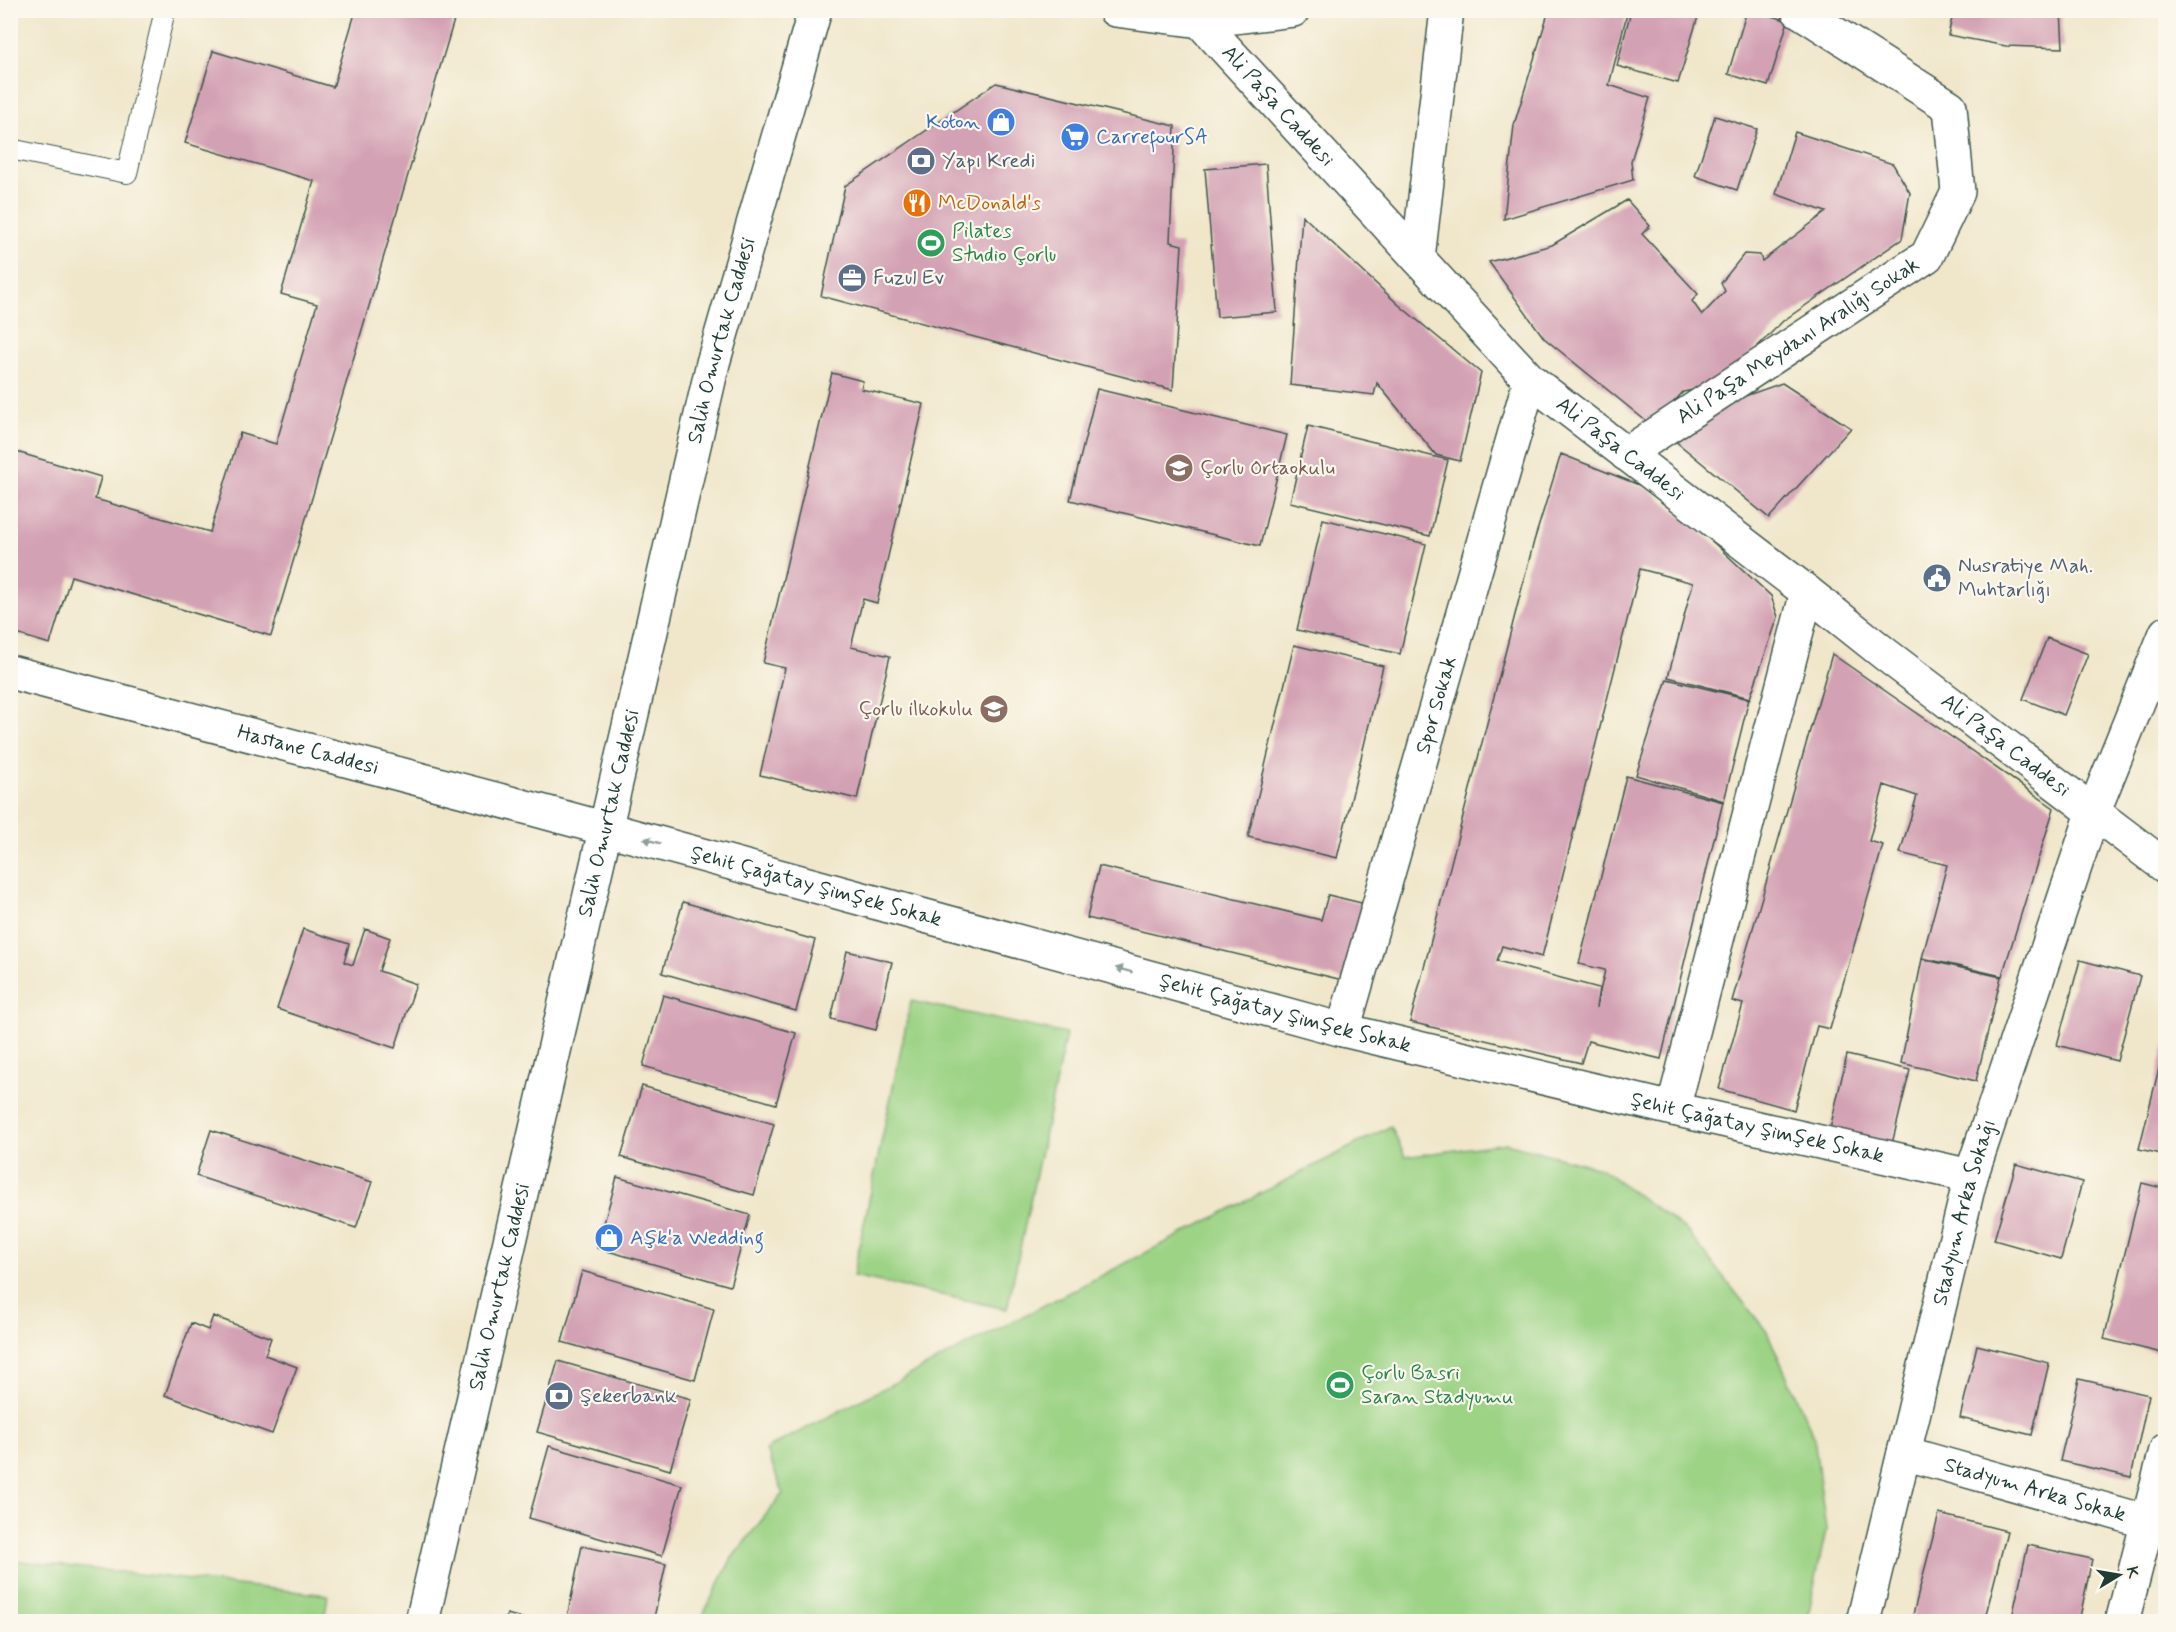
<svg xmlns="http://www.w3.org/2000/svg" width="2176" height="1632" font-family="Mynerve,sans-serif">
  <style>
    .green { fill: #9cd385; stroke: #5e885c; stroke-width: 1.5 }
    .building { fill: #d3a1b4 }
    .lines { fill: none; stroke-linecap: round; stroke-linejoin: round }
    .lane-casing { stroke: #3e564b; stroke-width: 22 }
    .street-casing { stroke: #3e564b; stroke-width: 36 }
    .secondary-casing { stroke: #3e564b; stroke-width: 36 }
    .primary-casing { stroke: #3e564b; stroke-width: 36 }
    .lane { stroke: #fff; stroke-width: 20 }
    .street { stroke: #fff; stroke-width: 33 }
    .secondary { stroke: #fff; stroke-width: 33 }
    .primary { stroke: #fff; stroke-width: 33 }
    .oneway { fill: #8f9e9a }
    .labels { text-anchor: middle; dominant-baseline: central; stroke-width: 4.5; stroke-linejoin: round; paint-order: stroke }
    .street-label { font-size: 21px; fill: #1f3d34; stroke: #fbf7ec }
    .shop-label { font-size: 21px; fill: #366cbe; stroke: #fbf7ec; text-anchor: start }
    .service-label { font-size: 21px; fill: #4e5e75; stroke: #fbf7ec; text-anchor: start }
    .food-label { font-size: 21px; fill: #c56008; stroke: #fbf7ec; text-anchor: start }
    .leisure-label { font-size: 21px; fill: #27864d; stroke: #fbf7ec; text-anchor: start }
    .education-label { font-size: 21px; fill: #785e54; stroke: #fbf7ec; text-anchor: start }
  </style>
  <rect width="100%" height="100%" fill="#fbf7ec"/>
  <filter id="ink" filterUnits="userSpaceOnUse"><feTurbulence type="fractalNoise" baseFrequency=".0167" numOctaves="2"/><feDisplacementMap in="SourceGraphic" scale="12" xChannelSelector="R" yChannelSelector="G"/><feConvolveMatrix kernelMatrix="1 2 1 2 8 2 1 2 1" color-interpolation-filters="sRGB"/></filter>
  <filter id="wash" filterUnits="userSpaceOnUse"><feTurbulence type="fractalNoise" baseFrequency=".008" numOctaves="4" result="noise"/><feDisplacementMap in="SourceGraphic" scale="24" xChannelSelector="R" yChannelSelector="G"/><feGaussianBlur stdDeviation="1.35" result="paint"/><feColorMatrix in="noise" values="0 0 0 0 0 0 0 0 0 0 0 0 0 0 0 0 0 1.4 0 .05"/><feComposite in="paint" operator="in"/></filter>
  <g filter="url(#wash)">
    <rect width="100%" height="100%" fill="#f0e7cb"/>
    <!-- green -->
    <path class="green" d="M911,1001L1066,1034L1007,1309L853,1276Z
      M1391,1126L1405,1157L1506,1143L1600,1168L1687,1231L1767,1332L1814,1437L1826,1530L1807,1621H700L732,1558L783,1493L766,1449Z
      M11,1560L328,1595L324,1621H11Z"/>
    <g id="blocks">
      <!-- building -->
      <path class="building" d="M356,10H457L271,636L71,576L50,644L10,632V450L101,477L95,499L210,532L240,433L276,444L317,304L281,294L314,181L185,143L213,51L333,87Z
        M1549,10H1628L1609,85L1650,98L1631,161L1633,180L1504,219L1514,125Z
        M1631,10H1700L1678,83L1617,66Z
        M1747,10H1754L1788,21L1768,86L1728,74Z
        M1954,10H2061L2063,48L2006,46L1948,35Z
        M996,83L1175,126L1170,242L1182,245L1173,390L821,296L845,186Z
        M1715,116L1757,129L1737,190L1695,176Z
        M1795,132L1893,164L1910,193L1902,239L1783,321L1744,360L1702,388L1683,392L1652,426L1544,338L1489,262L1552,245L1627,200L1650,226L1642,234L1698,294L1692,301L1702,315L1725,291L1721,283L1744,254L1760,255L1762,261L1826,212L1776,194Z
        M1266,164L1277,312L1217,317L1205,169Z
        M1302,215L1399,305L1481,373L1460,461L1436,455L1377,383L1374,395L1290,385Z
        M832,373L863,381L861,389L924,404L877,603L863,599L851,647L890,656L857,799L760,775L785,668L763,663Z
        M1782,383L1851,428L1769,518L1674,440L1711,408Z
        M1097,389L1287,435L1260,546L1070,500Z
        M1308,426L1448,460L1430,536L1290,502Z
        M1561,454L1649,489L1714,543L1771,596L1778,617L1750,698L1668,677L1693,583L1640,569L1542,957L1502,946L1497,961L1599,988L1596,1008L1605,970L1579,964L1626,776L1723,802L1661,1059L1588,1041L1581,1063L1410,1022L1534,541Z
        M1323,519L1426,544L1400,654L1297,630Z
        M2047,638L2088,654L2064,715L2023,699Z
        M1294,645L1383,666L1337,858L1248,837Z
        M1832,654L2054,808L2002,976L1922,958L1947,865L1900,853L1917,796L1884,785L1869,841L1883,845L1830,1029L1817,1026L1794,1110L1719,1089L1743,1004L1732,1001Z
        M1667,679L1749,699L1724,801L1636,775Z
        M1099,866L1321,920L1328,895L1370,905L1351,982L1087,918Z
        M683,902L815,940L796,1011L662,973Z
        M303,929L349,944L344,962L353,965L365,929L390,938L379,971L416,984L395,1048L277,1009Z
        M847,951L892,962L876,1030L831,1019Z
        M1922,959L2001,977L1976,1081L1901,1063Z
        M2080,960L2140,976L2117,1061L2057,1045Z
        M663,995L796,1033L776,1104L643,1066Z
        M2165,1044H2166V1155L2139,1149Z
        M1847,1055L1910,1070L1891,1148L1829,1133Z
        M642,1086L774,1124L754,1195L621,1157Z
        M211,1130L372,1182L356,1228L196,1176Z
        M2016,1164L2082,1182L2061,1259L1994,1240Z
        M617,1177L750,1215L730,1286L597,1248Z
        M2142,1183L2166,1189V1354L2104,1339Z
        M582,1271L714,1309L695,1380L562,1342Z
        M213,1316L271,1338L265,1355L297,1367L272,1434L165,1395L191,1323L208,1330Z
        M1977,1345L2049,1363L2032,1435L1960,1418Z
        M558,1361L691,1399L670,1470L537,1432Z
        M2079,1379L2149,1395L2131,1477L2060,1461Z
        M549,1446L682,1485L662,1556L529,1518Z
        M1939,1514L2007,1531L1984,1622H1911Z
        M2028,1545L2092,1559L2079,1622H2011Z
        M582,1546L666,1564L653,1622H566Z
        M507,1614L532,1621V1622H505Z"/>
    </g>
  </g>
  <g filter="url(#ink)">
    <use href="#blocks" fill-opacity="0" stroke="#3e564b" stroke-width="1.5"/>
    <g class="lines">
      <!-- lane casing -->
      <g class="lane-casing">
        <path id="lane" d="M10,149L127,173L165,10"/>
      </g>
      <!-- street casing -->
      <g class="street-casing">
        <g id="street">
          <path d="M1200,21L1293,10"/>
          <path id="s1" d="M1626,454L1927,256L1958,192L1950,107L1798,10"/>
          <path id="s2" d="M10,672L533,809L1343,1030L1673,1109L1971,1176"/>
          <path id="s3" d="M1343,1030L1530,380"/>
          <path d="M1673,1109L1807,592"/>
          <path id="s4" d="M1904,1453L2166,1527"/>
          <path d="M2122,1622L2166,1450"/>
        </g>
      </g>
      <!-- secondary casing -->
      <g class="secondary-casing">
        <g id="secondary">
          <path id="s5" d="M1115,10L1200,21L1530,380L1807,592L1885,654L2166,867"/>
          <path d="M1418,258L1447,10"/>
          <path id="s6" d="M1863,1622L1971,1176L2093,813L2166,633"/>
        </g>
      </g>
      <!-- primary casing -->
      <g class="primary-casing">
        <g id="primary">
          <path id="s7" d="M422,1622L713,363L815,10"/>
        </g>
      </g>
      <!-- lane -->
      <use href="#lane" class="lane"/>
      <!-- street -->
      <use href="#street" class="street"/>
      <!-- secondary -->
      <use href="#secondary" class="secondary"/>
      <!-- primary -->
      <use href="#primary" class="primary"/>
    </g>
    <!-- one-way arrows -->
    <defs><path id="oneway-solid" d="M-6-.8H1V-3.2L6.5 0L1 3.2V.8H-6Z" transform="scale(1.5)"/></defs>
    <g class="oneway">
      <use href="#oneway-solid" transform="translate(652 841) rotate(-165)"/>
      <use href="#oneway-solid" transform="translate(1124 970) rotate(-165)"/>
    </g>
  </g>
  <!-- icons -->
  <defs>
    <g id="shop-disc" transform="scale(1.5)"><circle r="9.5" fill="#3f7fe0" stroke="#fbf7ec"/><path d="M-5-2.5h2.3a2.7 3.5 0 0 1 5.4 0H5L5.5 6h-11ZM-1.5-2.5h3a1.5 2.3 0 0 0-3 0Z" fill="#fff"/></g>
    <g id="supermarket-disc" transform="scale(1.5)"><circle r="9.5" fill="#3f7fe0" stroke="#fbf7ec"/><path d="M-6-5.5h2.5l.6 2H6L4.5 2H-2.5L-4.4-4H-6ZM-1.5 3.2a1.3 1.3 0 1 0 .1 0ZM3 3.2a1.3 1.3 0 1 0 .1 0Z" fill="#fff"/></g>
    <g id="bank-disc" transform="scale(1.5)"><circle r="9.5" fill="#5c6f8a" stroke="#fbf7ec"/><path d="M-6-4H6V4H-6ZM0-2.3a2.3 2.3 0 1 0 0 4.6a2.3 2.3 0 1 0 0-4.6Z" fill="#fff"/></g>
    <g id="restaurant-disc" transform="scale(1.5)"><circle r="9.5" fill="#e8710a" stroke="#fbf7ec"/><path d="M-5-6h1v4h1v-4h1v4h1v-4h1v5L-1.5 .5V6h-2V.5L-5-1ZM5-6V6H3V1.5H1.5Q1.5-4 5-6Z" fill="#fff"/></g>
    <g id="stadium-disc" transform="scale(1.5)"><circle r="9.5" fill="#2e9e5b" stroke="#fbf7ec"/><path d="M0-5a6.5 5 0 1 0 0 10a6.5 5 0 1 0 0-10ZM-3.5-1.8h7v3.6h-7Z" fill="#fff"/></g>
    <g id="office-disc" transform="scale(1.5)"><circle r="9.5" fill="#5c6f8a" stroke="#fbf7ec"/><path d="M-6-3h4V-5.5h4V-3h4V5H-6ZM-1-4.5V-3h2v-1.5ZM-6 0V1H6V0Z" fill="#fff"/></g>
    <g id="school-disc" transform="scale(1.5)"><circle r="9.5" fill="#8d6e63" stroke="#fbf7ec"/><path d="M0-5L7-2L0 1L-7-2ZM-4 1L0 2.5L4 1V4Q0 6-4 4Z" fill="#fff"/></g>
    <g id="civic-disc" transform="scale(1.5)"><circle r="9.5" fill="#5c6f8a" stroke="#fbf7ec"/><path d="M-.6-6.5H3V-4.5H.6V-3L4-1V1h2V6H-6V1h2V-1L-.6-3ZM-1.2 2.5V6h2.4V2.5Z" fill="#fff"/></g>
  </defs>
  <g fill-rule="evenodd">
    <use href="#shop-disc" x="1001" y="122"/>
    <use href="#supermarket-disc" x="1075" y="137"/>
    <use href="#bank-disc" x="921" y="161"/>
    <use href="#restaurant-disc" x="917" y="203"/>
    <use href="#stadium-disc" x="931" y="243"/>
    <use href="#office-disc" x="852" y="278"/>
    <use href="#school-disc" x="1179" y="468"/>
    <use href="#civic-disc" x="1937" y="578"/>
    <use href="#school-disc" x="994" y="709"/>
    <use href="#shop-disc" x="609" y="1238"/>
    <use href="#stadium-disc" x="1340" y="1385"/>
    <use href="#bank-disc" x="559" y="1396"/>
  </g>
  <g class="labels">
    <!-- street labels -->
    <g class="street-label">
      <text stroke="none"><textPath href="#s5" startOffset="201">Ali Paşa Caddesi</textPath></text>
      <text stroke="none"><textPath href="#s7" startOffset="1316">Salih Omurtak Caddesi</textPath></text>
      <text stroke="none"><textPath href="#s1" startOffset="206">Ali Paşa Meydanı Aralığı Sokak</textPath></text>
      <text stroke="none"><textPath href="#s5" startOffset="687">Ali Paşa Caddesi</textPath></text>
      <text stroke="none"><textPath href="#s3" startOffset="338">Spor Sokak</textPath></text>
      <text stroke="none"><textPath href="#s5" startOffset="1173">Ali Paşa Caddesi</textPath></text>
      <text stroke="none"><textPath href="#s2" startOffset="308">Hastane Caddesi</textPath></text>
      <text stroke="none"><textPath href="#s7" startOffset="830">Salih Omurtak Caddesi</textPath></text>
      <text stroke="none"><textPath href="#s2" startOffset="834">Şehit Çağatay Şimşek Sokak</textPath></text>
      <text stroke="none"><textPath href="#s2" startOffset="1320">Şehit Çağatay Şimşek Sokak</textPath></text>
      <text stroke="none"><textPath href="#s2" startOffset="1806">Şehit Çağatay Şimşek Sokak</textPath></text>
      <text stroke="none"><textPath href="#s6" startOffset="422">Stadyum Arka Sokağı</textPath></text>
      <text stroke="none"><textPath href="#s7" startOffset="344">Salih Omurtak Caddesi</textPath></text>
      <text stroke="none"><textPath href="#s4" startOffset="136">Stadyum Arka Sokak</textPath></text>
    </g>
    <!-- shop labels -->
    <g class="shop-label">
      <text x="980" y="122" text-anchor="end">Koton</text>
      <text x="1096" y="137">CarrefourSA</text>
      <text x="630" y="1238">Aşk'a Wedding</text>
    </g>
    <!-- service labels -->
    <g class="service-label">
      <text x="942" y="161">Yapı Kredi</text>
      <text x="873" y="278">Fuzul Ev</text>
      <text x="1958" y="566">Nusratiye Mah.<tspan x="1958" dy="24">Muhtarlığı</tspan></text>
      <text x="580" y="1396">Şekerbank</text>
    </g>
    <!-- food labels -->
    <g class="food-label">
      <text x="938" y="203">McDonald's</text>
    </g>
    <!-- leisure labels -->
    <g class="leisure-label">
      <text x="952" y="231">Pilates<tspan x="952" dy="24">Studio Çorlu</tspan></text>
      <text x="1361" y="1373">Çorlu Basri<tspan x="1361" dy="24">Saran Stadyumu</tspan></text>
    </g>
    <!-- education labels -->
    <g class="education-label">
      <text x="1200" y="468">Çorlu Ortaokulu</text>
      <text x="973" y="709" text-anchor="end">Çorlu ilkokulu</text>
    </g>
  </g>
  <!-- margin -->
  <rect width="2176" height="1632" fill="none" stroke="#fbf7ec" stroke-width="36"/>
  <!-- north arrow -->
  <g transform="translate(2119 1575) rotate(79)" stroke="#fbf7ec" stroke-width="4.5" paint-order="stroke">
  <path d="M0-4.5L10 22L0 15L-10 22Z" fill="#1f3d34"/>
  <text y="-9" font-size="16" font-weight="bold" text-anchor="middle" fill="#1f3d34">K</text>
  </g>
</svg>
